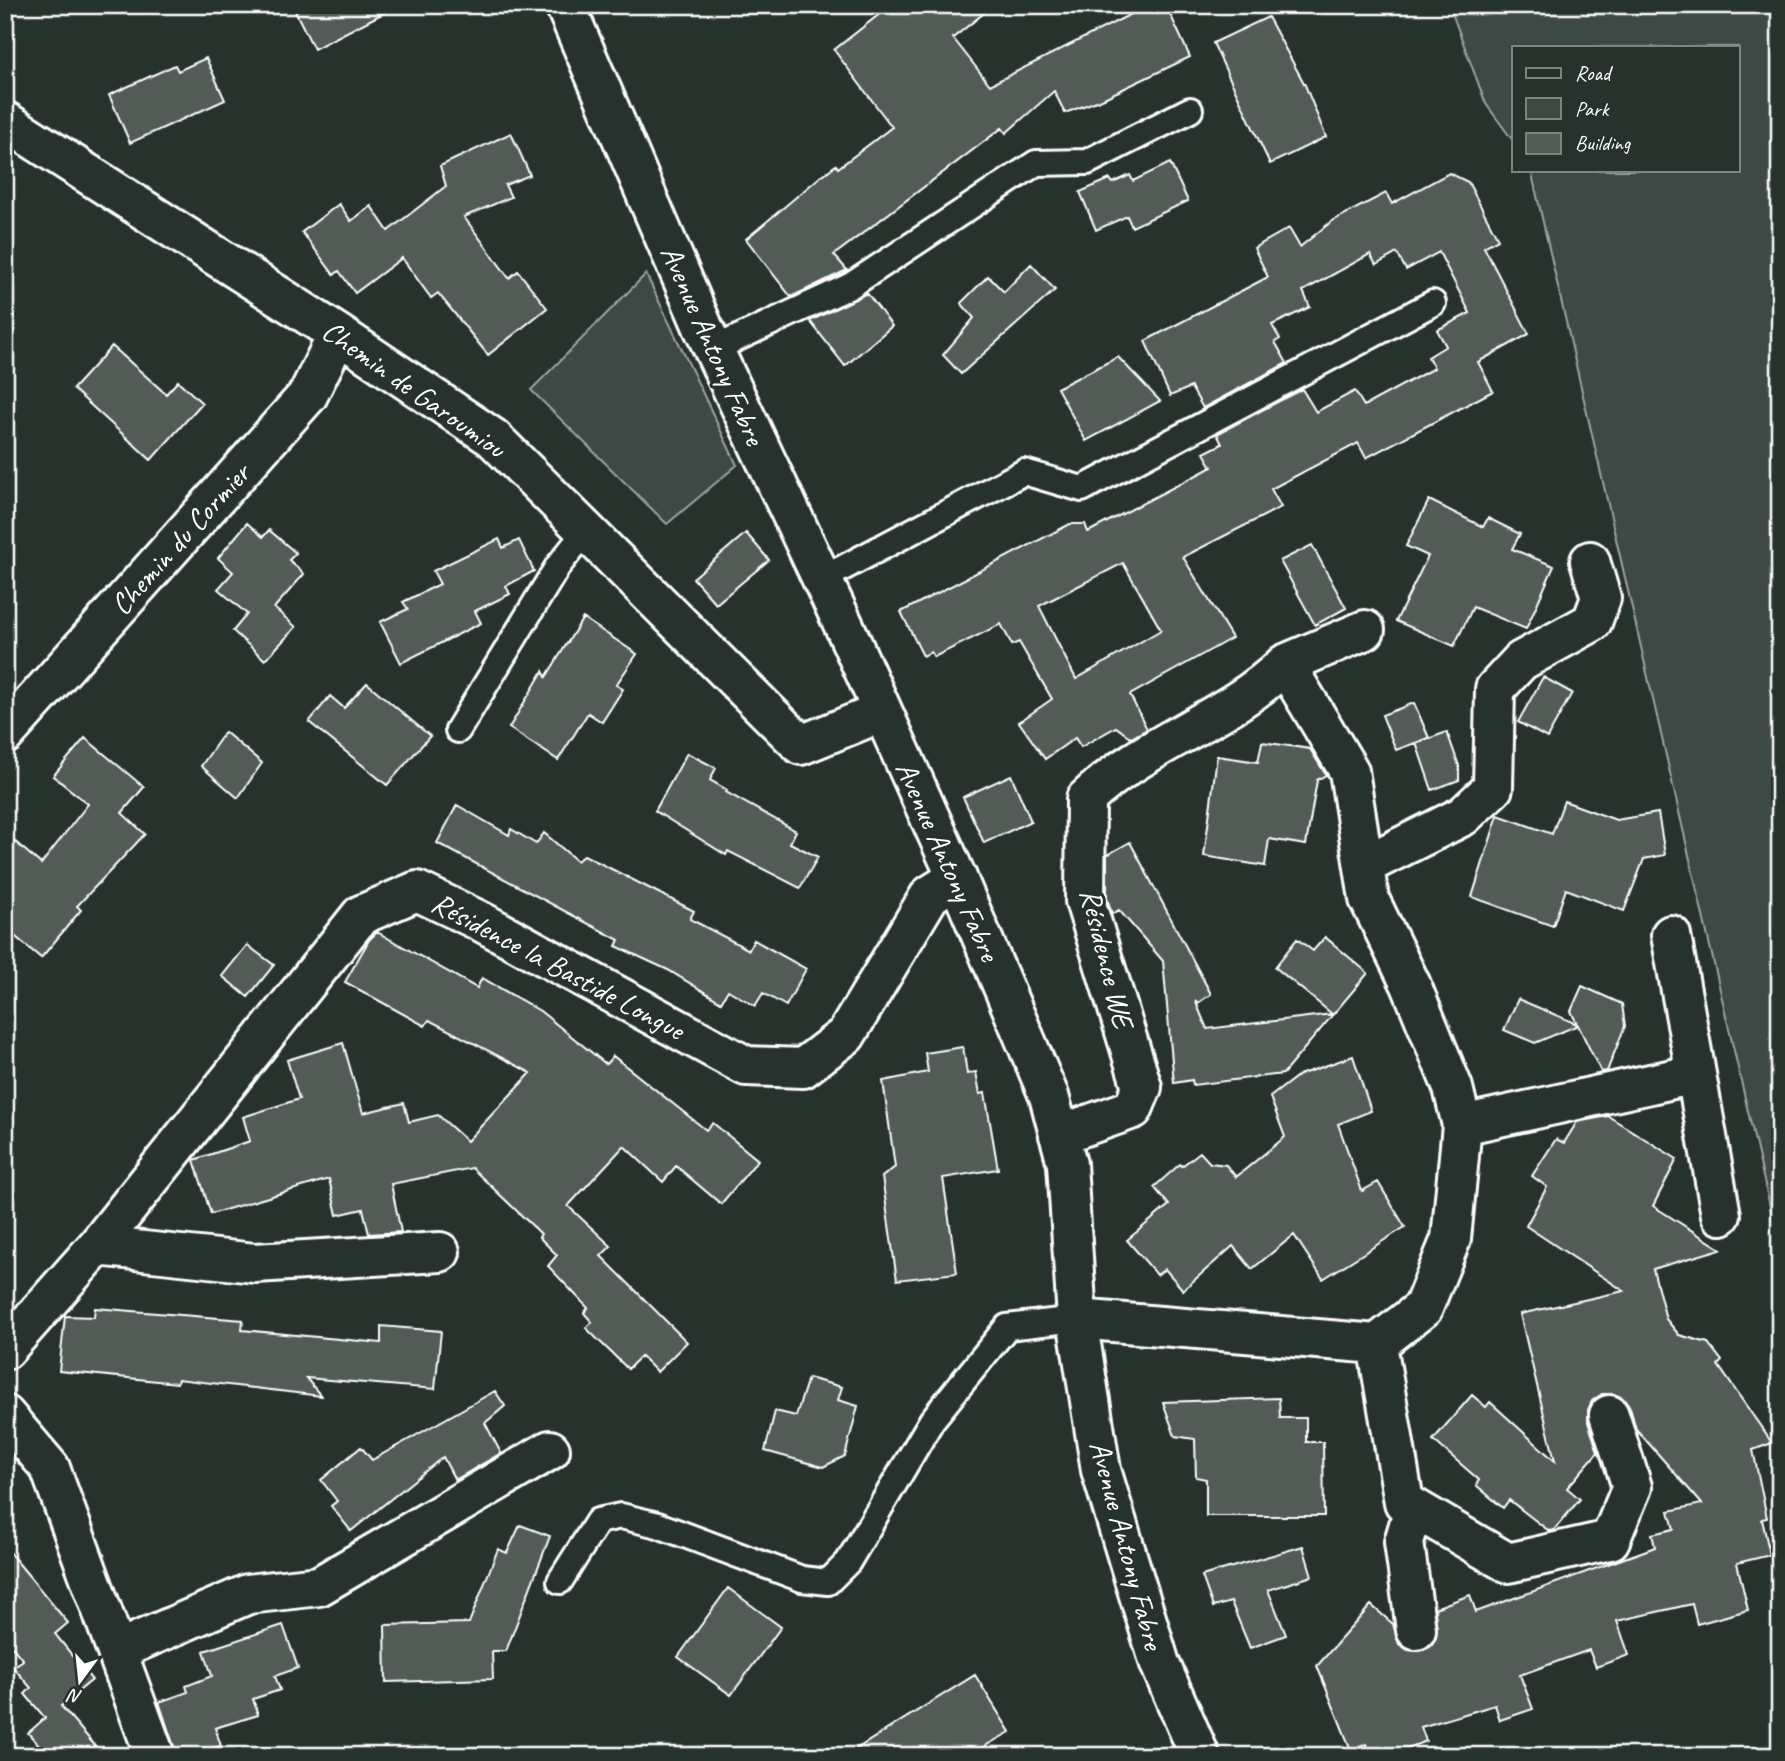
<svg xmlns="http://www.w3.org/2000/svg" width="1785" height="1761" font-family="Caveat,sans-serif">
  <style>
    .green { fill: #3e4944; stroke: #9ea4a2; stroke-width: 2 }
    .building { fill: #515c57; stroke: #fff; stroke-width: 2; fill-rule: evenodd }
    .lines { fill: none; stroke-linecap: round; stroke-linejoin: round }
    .service-casing { stroke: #fff; stroke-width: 30 }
    .minor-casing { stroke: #fff; stroke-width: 44 }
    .tertiary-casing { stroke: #fff; stroke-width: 44 }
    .service { stroke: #26332d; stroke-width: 24 }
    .minor { stroke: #26332d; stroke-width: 38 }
    .tertiary { stroke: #26332d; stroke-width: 38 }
    .labels { text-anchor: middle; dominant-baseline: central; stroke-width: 6; stroke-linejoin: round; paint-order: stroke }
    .street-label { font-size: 30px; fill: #fff; stroke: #26332d }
  </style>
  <rect width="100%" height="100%" fill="#26332d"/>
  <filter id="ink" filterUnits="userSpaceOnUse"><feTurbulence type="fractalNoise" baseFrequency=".0143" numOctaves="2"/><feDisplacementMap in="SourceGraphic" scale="14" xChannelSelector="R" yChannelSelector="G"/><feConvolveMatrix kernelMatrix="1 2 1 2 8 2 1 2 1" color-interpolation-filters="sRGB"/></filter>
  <g filter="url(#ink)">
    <!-- green -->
    <path class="green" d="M1449,5H1780V1250L1531,170H1738V47H1514V142L1486,104Z
      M646,274L737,465L667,524L531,390Z"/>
    <!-- building -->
    <path class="building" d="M292,5H399L314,49Z
      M891,5H994L953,38L990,85L1149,5H1166L1190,57L1102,99L1065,113L1054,91L1006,133L1002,128L834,255L847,270L791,297L746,239L820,177L836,165L838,168L892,127L834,50Z
      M1268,17L1305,85L1326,137L1270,164L1213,43Z
      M206,58L225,100L130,143L109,95L175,65L178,71Z
      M511,133L530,175L505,185L511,197L464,217L509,278L518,271L547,308L488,355L438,293L431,298L402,258L355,293L339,271L334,275L302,232L339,204L351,221L371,206L388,231L446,186L440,166Z
      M1170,163L1188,201L1132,227L1127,216L1096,230L1080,192L1110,179L1113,183L1130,175L1133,181Z
      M1449,173L1468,182L1498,239L1484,247L1529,334L1478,362L1493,391L1366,458L1358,443L1271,489L1281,507L1183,557L1232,638L1130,695L1147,729L1131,738L1116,727L1081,747L1075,738L1045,759L1019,722L1052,699L1019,642L1012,645L1001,624L934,657L931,652L923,656L901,612L1070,524H1085L1088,532L1212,467L1204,453L1222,444L1217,434L1302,389L1316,412L1355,391L1364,406L1434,368L1428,357L1446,346L1437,330L1470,313L1439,252L1406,270L1397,253L1376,265L1370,254L1303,291L1310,307L1272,325L1280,339L1275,342L1287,363L1203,408L1191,387L1170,396L1145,341L1268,277L1254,248L1289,228L1300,247L1332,221L1386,193L1392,204ZM1123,563L1161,630L1076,679L1039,606Z
      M1031,264L1055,290L961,374L943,355L974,318L961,303L988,276L1004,292Z
      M867,293L892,326L845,366L810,321Z
      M112,346L166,394L178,381L202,403L151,460L73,389Z
      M1118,357L1160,401L1086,441L1057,388Z
      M1429,500L1483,527L1488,518L1520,534L1512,549L1554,566L1526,629L1473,607L1454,646L1396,621L1428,556L1406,546Z
      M247,523L263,537L269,530L296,553L289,560L304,574L274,608L296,627L265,660L233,631L247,614L218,589L233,572L218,558Z
      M746,533L769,560L716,604L693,578Z
      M499,539L503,548L519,540L534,571L506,586L510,594L475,611L481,623L401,663L380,622L408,609L403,602L440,584L433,571Z
      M1312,545L1346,608L1315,625L1280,561Z
      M583,618L637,654L616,685L623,689L602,722L588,713L558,760L509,728L543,671L546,677Z
      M1543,677L1572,693L1547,738L1518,722Z
      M367,683L430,736L387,785L309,722L330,696L344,708Z
      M1414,703L1429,738L1396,750L1382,715Z
      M225,732L262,763L238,798L201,766Z
      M1447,732L1459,766V780L1432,790L1416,743Z
      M85,738L144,787L122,813L145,834L77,906L81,910L41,958L5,928V833L41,864L88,804L53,776Z
      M1262,742L1310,749L1326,775L1317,780L1306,845L1269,839L1265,866L1204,856L1217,756L1258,762Z
      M687,753L716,768L710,780L727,790L726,792L796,831L790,843L818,857L800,888L728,851L726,855L655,811Z
      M1011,775L1031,821L984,843L963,797Z
      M1564,801L1616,820L1658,813L1665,855L1644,859L1624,911L1566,889L1553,926L1472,897L1498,815L1552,834Z
      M457,805L509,835L511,829L536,844L544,833L577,861L584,855L694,911L690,919L749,950L754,940L806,969L786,1006L763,993L755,1006L728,990L721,1002L668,970L616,946L619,940L437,843Z
      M1130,842L1211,994L1198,1003L1195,1000L1207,1029L1332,1014L1275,967L1297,939L1313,951L1325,937L1368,973L1283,1074L1193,1085L1192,1080L1174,1083L1163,961L1119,910L1112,914L1107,898V855Z
      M377,932L477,988L482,978L540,1011L606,1064L613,1056L706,1130L713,1123L758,1160L721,1204L676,1166L663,1182L624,1146L568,1206L611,1246L601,1256L687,1342L657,1372L641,1356L628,1369L586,1328L592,1322L584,1313L588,1308L548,1266L557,1255L539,1237L541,1234L472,1168L391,1184L401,1232L369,1234L363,1209L337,1215L329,1179L211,1214L194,1160L250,1141L243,1117L299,1099L287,1060L343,1043L363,1113L404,1103L409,1122L438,1115L467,1141L531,1073L429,1020L425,1026L345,982L369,940Z
      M247,945L274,965L248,997L222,976Z
      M1582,986L1622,1004L1625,1026L1607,1071L1601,1072L1578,1025L1535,1043L1504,1030L1518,999L1577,1024L1571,1011Z
      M963,1047L967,1074L976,1072L980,1094L985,1093L998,1169L943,1178L957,1273L897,1280L882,1177L895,1167L883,1081L928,1072L925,1053Z
      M1353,1056L1371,1111L1338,1124L1362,1191L1378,1182L1405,1227L1323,1279L1294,1235L1252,1269L1233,1246L1183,1290L1165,1269L1157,1275L1127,1240L1169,1205L1154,1187L1180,1164L1182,1166L1200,1152L1210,1163L1226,1165L1236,1177L1285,1137L1270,1097L1299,1075Z
      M1608,1116L1677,1159L1653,1206L1721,1249L1653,1269L1666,1319L1679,1335L1708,1343L1722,1361L1718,1365L1772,1443L1753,1450L1767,1518L1762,1519L1770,1555L1737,1563L1748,1610L1697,1624L1692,1604L1617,1621L1629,1655L1596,1667L1589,1650L1520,1675L1533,1709L1500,1720L1495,1705L1421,1727L1426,1741L1388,1756H1370L1366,1744L1351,1750L1317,1666L1371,1605L1393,1624L1399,1644L1408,1650L1420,1651L1430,1647L1436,1638L1435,1608L1470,1595L1476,1612L1655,1547L1652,1534L1674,1529L1669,1511L1702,1504L1636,1429L1630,1408L1623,1398L1614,1394H1602L1592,1401L1588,1410V1422L1598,1452L1567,1488L1580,1499L1554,1530L1549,1531L1509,1500L1503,1508L1476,1485L1479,1480L1433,1440L1472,1395L1486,1407L1490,1402L1555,1461L1520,1314L1624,1291L1526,1226L1547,1187L1532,1176L1556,1139L1564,1143L1577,1122Z
      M95,1308L243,1320L242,1330L381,1343V1326L441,1331L435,1389L306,1378L321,1396L178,1379L177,1383L59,1371L65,1316L94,1317Z
      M808,1378L842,1387L838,1400L858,1406L845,1456L823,1467L765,1451L775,1411L796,1416Z
      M495,1391L505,1406L485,1423L501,1453L455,1480L443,1457L351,1531L331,1506L337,1501L321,1480L361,1447L372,1460Z
      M1279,1398L1280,1418H1306V1442H1323L1324,1516H1206V1479L1196,1477L1195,1439L1175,1436L1163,1402Z
      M520,1525L550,1536L506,1651H492L493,1679L386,1682L385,1625L469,1623L498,1549L507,1553Z
      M1303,1546L1312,1576L1268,1590L1286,1635L1250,1648L1231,1602L1213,1607L1202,1576Z
      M5,1547L68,1623L55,1634L92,1680L61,1706L104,1756H49L28,1733L45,1718L25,1694L31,1688L13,1667L23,1660L5,1638Z
      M728,1588L781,1627L731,1695L678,1657Z
      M283,1625L298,1668L275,1676L280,1690L253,1699L258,1715L215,1728L221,1746L177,1756L159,1702L188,1692L186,1686L212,1676L204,1651Z
      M975,1675L1010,1732L967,1756H845Z"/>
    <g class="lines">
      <!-- service casing -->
      <g class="service-casing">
        <path id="service" d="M714,349L850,286L1036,163L1087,162L1190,110
          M822,579L1024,472L1082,489L1433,303
          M458,730L558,566L586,531
          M560,1581L598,1521L621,1516L658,1525L802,1579L828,1582L848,1562L932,1420L1007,1327L1077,1319"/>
      </g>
      <!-- minor casing -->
      <g class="minor-casing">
        <path id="minor" d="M5,121L338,334L493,438L801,745L882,712
          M1285,664L1365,630
          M5,734L308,395L338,334
          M1365,865L1463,816L1493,788L1495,689L1521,661L1592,622L1601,598L1590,561
          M1696,1074L1721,1215
          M1462,1125L1696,1074L1671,935
          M1059,1135L1133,1109L1142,1087L1085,901L1086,799C1144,743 1228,720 1285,664L1349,771L1369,899L1411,985L1453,1088L1462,1125L1451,1239L1423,1308L1377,1344L1077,1319
          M97,1246L255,1263L440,1252
          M1377,1344L1404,1502L1508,1563L1610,1540L1632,1487L1609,1415
          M5,1350L97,1246L361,915L417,891L480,921L746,1066L803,1068L846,1035L930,895L957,878
          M5,1415L50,1468L155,1756
          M1414,1508L1404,1542L1416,1630
          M118,1650L248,1594L319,1586L550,1450"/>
      </g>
      <!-- tertiary casing -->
      <g class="tertiary-casing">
        <path id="tertiary" d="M565,5L703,327L846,630L957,878L1049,1096L1067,1164L1077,1319L1101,1470L1160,1664L1200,1756"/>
      </g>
      <!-- service -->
      <use href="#service" class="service"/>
      <!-- minor -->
      <use href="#minor" class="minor"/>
      <!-- tertiary -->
      <use href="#tertiary" class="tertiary"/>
    </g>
  </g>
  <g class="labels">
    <!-- street labels -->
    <g class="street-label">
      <text transform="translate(713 345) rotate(66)">Avenue Antony Fabre</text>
      <text transform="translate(414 389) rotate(35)">Chemin de Garoumiou</text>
      <text transform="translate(180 539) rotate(-48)">Chemin du Cormier</text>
      <text transform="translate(948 861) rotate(66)">Avenue Antony Fabre</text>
      <text transform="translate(1107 958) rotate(76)">Résidence WE</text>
      <text transform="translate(558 966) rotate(28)">Résidence la Bastide Longue</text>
      <text transform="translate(1127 1545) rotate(75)">Avenue Antony Fabre</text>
    </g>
  </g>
  <!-- margin -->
  <rect width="1785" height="1761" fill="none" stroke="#26332d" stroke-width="28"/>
  <rect x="14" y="14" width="1757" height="1733" fill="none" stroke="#fff" stroke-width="2.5" filter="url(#ink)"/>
  <!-- legend -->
  <rect x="1512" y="46" width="228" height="126" fill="#26332d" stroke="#7d8581" stroke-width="2"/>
  <rect x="1526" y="68" width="35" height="10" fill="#26332d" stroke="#7d8581" stroke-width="2"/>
  <text x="1575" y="80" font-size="21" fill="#ffffff">Road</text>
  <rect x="1526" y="98" width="35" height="21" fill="#3e4944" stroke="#7d8581" stroke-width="2"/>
  <text x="1575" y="116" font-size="21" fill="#ffffff">Park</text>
  <rect x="1526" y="133" width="35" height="21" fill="#515c57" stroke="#7d8581" stroke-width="2"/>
  <text x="1575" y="150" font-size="21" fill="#ffffff">Building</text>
  <!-- north arrow -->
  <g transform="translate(80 1681) rotate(195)" stroke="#26332d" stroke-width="5" paint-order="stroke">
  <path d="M0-5L12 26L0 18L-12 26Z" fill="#ffffff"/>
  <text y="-10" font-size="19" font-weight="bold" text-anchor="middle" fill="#ffffff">N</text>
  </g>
</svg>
